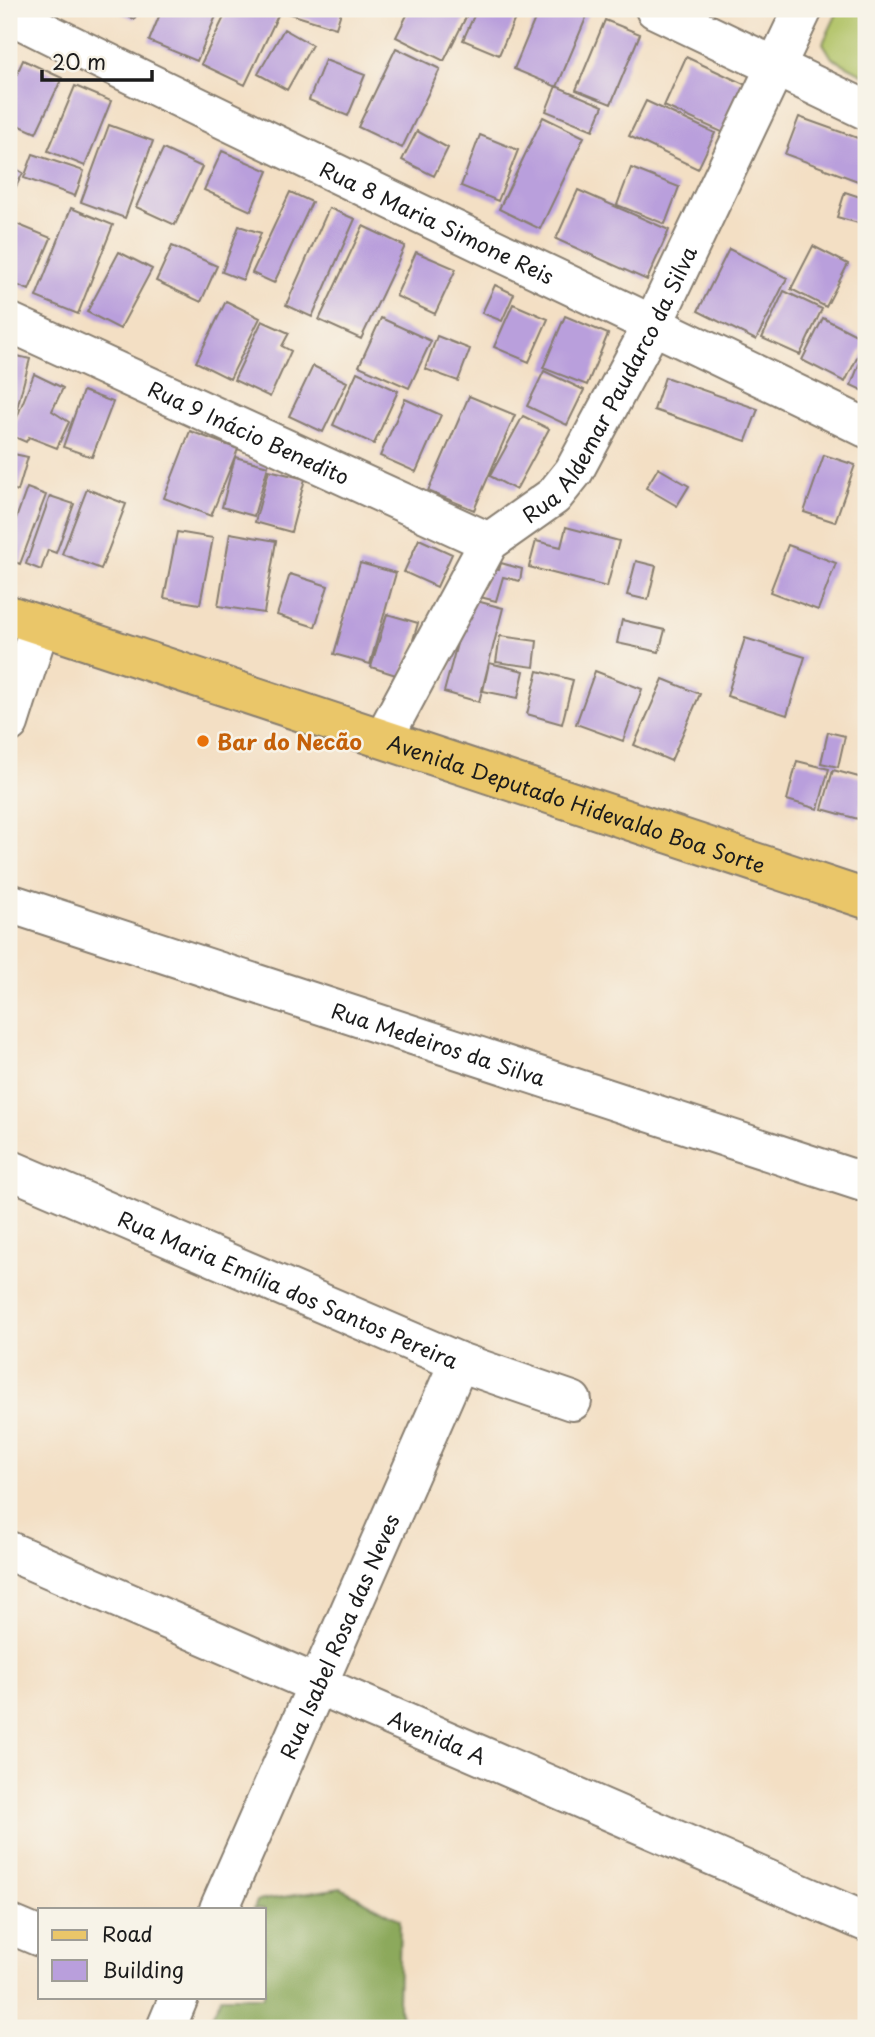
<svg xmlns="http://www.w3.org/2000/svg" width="875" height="2037" font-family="'Playpen Sans',sans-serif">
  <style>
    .green { fill: #b1c366; stroke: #667041; stroke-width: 2 }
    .forest { fill: #8ca95b; stroke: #54623c; stroke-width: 2 }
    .building { fill: #b99fdc }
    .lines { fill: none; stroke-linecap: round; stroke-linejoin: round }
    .minor-casing { stroke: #887e70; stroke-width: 42 }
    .major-casing { stroke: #887e70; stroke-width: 42 }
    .minor { stroke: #fff; stroke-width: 38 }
    .major { stroke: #eac669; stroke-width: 38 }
    .food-dot { fill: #e8710a; stroke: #f7f3e8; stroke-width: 2.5 }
    .labels { text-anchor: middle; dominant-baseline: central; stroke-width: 5; stroke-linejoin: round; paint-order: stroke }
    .street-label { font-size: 21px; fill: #1c1c1c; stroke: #f7f3e8 }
    .food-label { font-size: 21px; font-weight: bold; fill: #c56008; stroke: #f7f3e8; text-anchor: start }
  </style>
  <rect width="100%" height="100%" fill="#f7f3e8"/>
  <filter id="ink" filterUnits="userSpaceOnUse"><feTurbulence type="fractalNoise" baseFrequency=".0143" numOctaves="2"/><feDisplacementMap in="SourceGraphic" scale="14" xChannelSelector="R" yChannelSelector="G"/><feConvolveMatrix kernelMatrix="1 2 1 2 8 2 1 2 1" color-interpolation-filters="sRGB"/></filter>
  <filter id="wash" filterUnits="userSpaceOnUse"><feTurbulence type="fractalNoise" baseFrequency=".00686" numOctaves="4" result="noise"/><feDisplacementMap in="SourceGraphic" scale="28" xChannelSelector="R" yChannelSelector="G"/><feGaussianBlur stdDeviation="1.57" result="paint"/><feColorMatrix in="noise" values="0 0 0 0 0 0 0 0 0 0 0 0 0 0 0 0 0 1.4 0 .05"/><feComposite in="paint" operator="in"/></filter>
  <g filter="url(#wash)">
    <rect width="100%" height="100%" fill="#f3dfc4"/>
    <!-- green -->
    <path class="green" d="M839,9H866V76L832,58L823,43Z"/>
    <!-- forest -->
    <path class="forest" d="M341,1888L400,1920L398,2007L406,2028H206L221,1997H264V1909H254L257,1901Z"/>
    <g id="blocks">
      <!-- building -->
      <path class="building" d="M112,9H140L134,19Z
        M162,9H219L197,61L149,41Z
        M228,9H281L245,85L201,64Z
        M288,9H342L336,28L287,13Z
        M410,9H470L444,61L396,37Z
        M477,9H506L517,14L499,55L463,40Z
        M539,9L589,11L557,87L514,69Z
        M605,20L640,34L611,104L576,90Z
        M284,29L312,45L287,90L258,74Z
        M396,48L440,69L402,148L358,127Z
        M686,57L746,85L724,133L664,106Z
        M23,60L62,78L36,133L9,121V92Z
        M325,60L365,75L348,116L309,100Z
        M75,86L111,101L85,166L48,151Z
        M556,86L603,106L593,130L546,111Z
        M646,101L715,133L698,169L629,136Z
        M543,117L584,137L540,229L499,209Z
        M799,117L866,141V184L785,154Z
        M109,125L153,141L125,218L81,202Z
        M417,131L448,148L434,176L402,160Z
        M480,135L518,150L498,201L461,186Z
        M163,149L202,167L175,225L136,207Z
        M222,151L268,171L251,211L204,190Z
        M33,154L84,171L75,196L24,178Z
        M9,165L23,173L9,200Z
        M631,168L679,187L665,224L617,205Z
        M578,190L669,230L647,280L556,239Z
        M290,192L312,202L274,283L252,273Z
        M845,192L866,199L865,225L837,217Z
        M71,208L113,225L78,314L36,297Z
        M329,208L355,219L312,317L286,305Z
        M9,221L51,238L29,290L9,282Z
        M239,226L261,233L243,280L222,272Z
        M363,226L405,246L361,339L319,320Z
        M172,246L217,266L201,302L156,281Z
        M813,246L848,264L826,307L791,289Z
        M729,249L787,278L756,340L698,311Z
        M119,252L152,269L120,329L87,312Z
        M416,252L456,269L435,314L396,296Z
        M495,285L514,294L502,321L482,313Z
        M784,291L822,309L800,355L762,338Z
        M226,301L260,318L230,379L196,362Z
        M513,304L548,319L529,362L494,347Z
        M565,316L608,334L587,385L543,368Z
        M381,318L431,341L409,388L359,366Z
        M823,318L866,340L845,382L802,360Z
        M262,321L289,333L282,346L291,351L270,397L234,380Z
        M437,336L470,349L458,381L425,369Z
        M866,347V392L851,385Z
        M9,354L30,359L12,427L9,426Z
        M313,366L347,382L323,432L289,416Z
        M544,371L584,390L567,425L527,406Z
        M357,372L398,391L374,444L333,425Z
        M34,374L63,388L52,411L69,422L57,448L29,437L26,442L10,435Z
        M665,377L758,409L746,441L654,410Z
        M83,391L113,402L92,457L63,447Z
        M469,396L515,415L474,510L428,491Z
        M405,399L441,415L416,472L380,456Z
        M523,416L549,429L516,490L490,476Z
        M190,431L238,449L211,516L164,498Z
        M9,453L28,457L18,491L9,488Z
        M824,455L855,465L835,522L804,512Z
        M235,457L268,466L254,516L222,507Z
        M658,468L689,486L677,506L646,488Z
        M269,470L305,479L291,532L255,522Z
        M27,488L46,495L20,564L9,560V538Z
        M87,489L126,504L101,569L62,554Z
        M50,496L74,504L56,553L48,550L41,570L26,564Z
        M566,527L619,541L607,587L529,567L536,541L561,547Z
        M177,532L213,538L200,604L164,598Z
        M230,533L276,541L264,613L218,606Z
        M419,539L452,554L437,587L404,572Z
        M788,545L836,563L818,610L770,592Z
        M636,561L656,566L648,600L627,595Z
        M360,563L396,573L370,664L334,654Z
        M501,563L522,569L520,581L503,577L496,601L480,597L489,568L499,570Z
        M290,574L328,586L315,627L277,615Z
        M469,599L503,608L479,702L444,692Z
        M387,614L418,623L402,677L371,667Z
        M622,620L665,630L659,652L617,643Z
        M500,636L537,641L534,667L496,662Z
        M745,638L805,657L787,715L727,696Z
        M489,663L524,671L518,698L483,691Z
        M538,671L573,680L562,724L527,714Z
        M595,671L642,689L623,741L576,724Z
        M663,679L700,694L671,761L634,745Z
        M828,732L845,736L838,767L821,763Z
        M797,761L829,769L818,809L787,800Z
        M833,770L866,779L858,819L822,809Z"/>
    </g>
  </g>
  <g filter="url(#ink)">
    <use href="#blocks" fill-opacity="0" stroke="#887e70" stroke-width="2"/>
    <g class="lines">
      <!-- minor casing -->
      <g class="minor-casing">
        <g id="minor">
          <path d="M655,9L866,110"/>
          <path id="s1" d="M9,14C293,156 581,288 866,428"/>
          <path id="s2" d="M9,322L489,542"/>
          <path d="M9,723L40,625"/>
          <path id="s3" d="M384,737L489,542L554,496L574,471L653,324L803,9"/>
          <path id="s4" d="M9,903L866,1183"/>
          <path id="s5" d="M9,1169L459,1362L572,1401"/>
          <path id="s6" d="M9,1551L866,1922"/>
          <path id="s7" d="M219,1909L459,1362"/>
          <path d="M9,1924L40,1937"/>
          <path d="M166,2028L179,1997"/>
        </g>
      </g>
      <!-- major casing -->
      <g class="major-casing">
        <g id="major">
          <path id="s8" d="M9,615L866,899"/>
        </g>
      </g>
      <!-- minor -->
      <use href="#minor" class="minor"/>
      <!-- major -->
      <use href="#major" class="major"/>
    </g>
  </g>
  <!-- markers -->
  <circle class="food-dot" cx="203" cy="741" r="7"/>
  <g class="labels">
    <!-- street labels -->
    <g class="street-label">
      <text stroke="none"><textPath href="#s1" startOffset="476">Rua 8 Maria Simone Reis</textPath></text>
      <text stroke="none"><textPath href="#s3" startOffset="425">Rua Aldemar Paudarco da Silva</textPath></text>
      <text stroke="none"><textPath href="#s2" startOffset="264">Rua 9 Inácio Benedito</textPath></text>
      <text stroke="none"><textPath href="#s8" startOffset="598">Avenida Deputado Hidevaldo Boa Sorte</textPath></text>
      <text stroke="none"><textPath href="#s4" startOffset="452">Rua Medeiros da Silva</textPath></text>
      <text stroke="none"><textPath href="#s5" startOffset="304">Rua Maria Emília dos Santos Pereira</textPath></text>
      <text stroke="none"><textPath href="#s7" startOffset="298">Rua Isabel Rosa das Neves</textPath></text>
      <text stroke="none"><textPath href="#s6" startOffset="467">Avenida A</textPath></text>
    </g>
    <!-- food labels -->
    <g class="food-label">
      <text x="217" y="741">Bar do Necão</text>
    </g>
  </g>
  <!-- margin -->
  <rect width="875" height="2037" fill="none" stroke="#f7f3e8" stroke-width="35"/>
  <!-- legend -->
  <rect x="38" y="1908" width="228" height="91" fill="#f7f3e8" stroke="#9f9d96" stroke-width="2"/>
  <rect x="52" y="1930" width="35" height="10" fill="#eac669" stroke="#9f9d96" stroke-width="2"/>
  <text x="102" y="1942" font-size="21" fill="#1c1c1c">Road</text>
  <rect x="52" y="1960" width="35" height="21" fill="#b99fdc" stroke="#9f9d96" stroke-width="2"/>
  <text x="102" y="1978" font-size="21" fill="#1c1c1c">Building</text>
  <!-- scale -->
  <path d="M42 70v10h110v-10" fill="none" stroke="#1c1c1c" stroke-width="3.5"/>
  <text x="52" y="70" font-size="21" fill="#1c1c1c" stroke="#f7f3e8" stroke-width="5" paint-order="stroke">20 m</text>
</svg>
